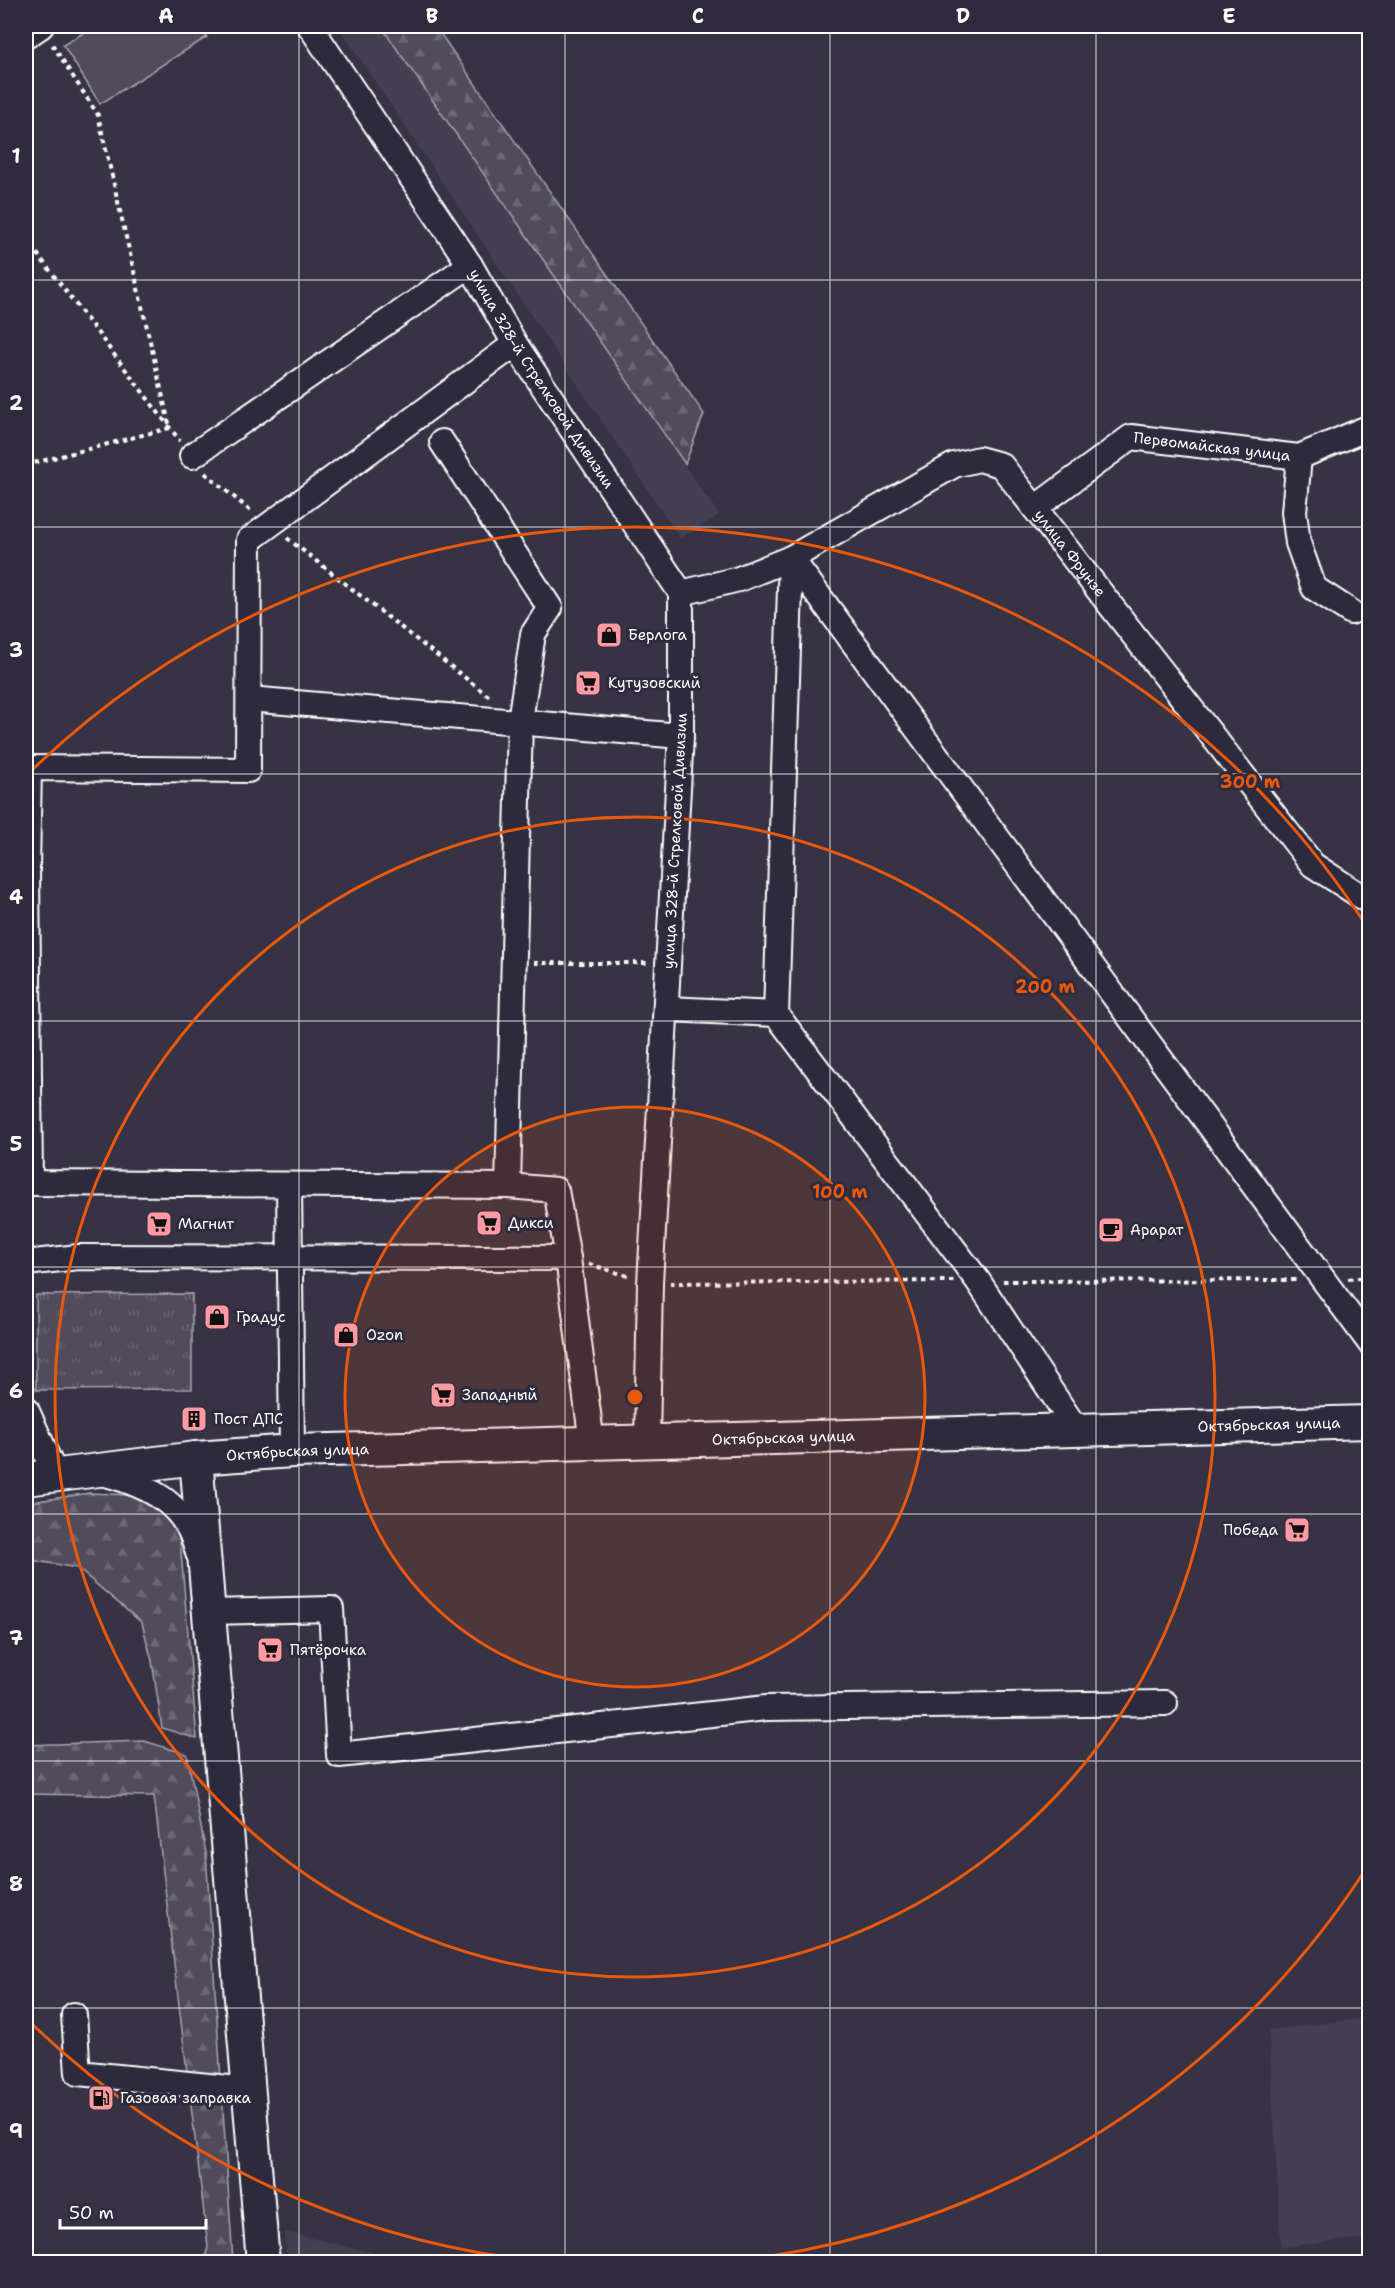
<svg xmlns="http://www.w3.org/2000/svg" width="1395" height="2288" font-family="'Shantell Sans',sans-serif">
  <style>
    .built { fill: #444051 }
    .grass { fill: url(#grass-tufts); stroke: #a8a6ae; stroke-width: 1.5 }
    .forest { fill: url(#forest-firs); stroke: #a8a6ae; stroke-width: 1.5 }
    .garden { fill: #514c5c; stroke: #a8a6ae; stroke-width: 1.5 }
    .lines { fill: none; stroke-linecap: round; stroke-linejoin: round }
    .minor-casing { stroke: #fff; stroke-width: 28 }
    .major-casing { stroke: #fff; stroke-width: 36 }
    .path { stroke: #fff; stroke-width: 4; stroke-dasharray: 4.5 4.5; stroke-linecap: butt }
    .minor { stroke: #2f2a3d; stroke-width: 24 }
    .major { stroke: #2f2a3d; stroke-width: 32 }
    .grid { fill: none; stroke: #fff; stroke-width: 1.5; stroke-opacity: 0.55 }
    .ring { fill: none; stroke: #e8590c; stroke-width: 3 }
    .labels { text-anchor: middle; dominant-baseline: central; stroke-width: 6; stroke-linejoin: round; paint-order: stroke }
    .street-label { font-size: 15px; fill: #fff; stroke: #2f2a3d }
    .poi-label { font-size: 15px; fill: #fff; stroke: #2f2a3d; text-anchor: start }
    .centre { fill: #e8590c; stroke: #2f2a3d; stroke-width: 3 }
    .ring-label { font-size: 18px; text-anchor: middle; font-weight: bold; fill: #e8590c; stroke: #2f2a3d; stroke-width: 6; stroke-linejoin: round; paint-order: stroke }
    .neatline { fill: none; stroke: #fff; stroke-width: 2 }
    .grid-label { font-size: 20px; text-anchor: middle; font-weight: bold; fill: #fff }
  </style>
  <defs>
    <pattern id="grass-tufts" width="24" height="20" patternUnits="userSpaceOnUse" patternTransform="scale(1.5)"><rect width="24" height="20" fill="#514c5c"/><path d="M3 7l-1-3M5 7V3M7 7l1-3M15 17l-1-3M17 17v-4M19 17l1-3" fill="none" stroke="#6b6774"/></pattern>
    <pattern id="forest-firs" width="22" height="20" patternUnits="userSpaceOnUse" patternTransform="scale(1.5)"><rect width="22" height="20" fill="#514c5c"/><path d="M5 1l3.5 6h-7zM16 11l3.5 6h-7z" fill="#6b6774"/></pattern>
  </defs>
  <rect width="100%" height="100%" fill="#373345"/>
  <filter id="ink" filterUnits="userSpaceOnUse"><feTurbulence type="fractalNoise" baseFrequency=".0167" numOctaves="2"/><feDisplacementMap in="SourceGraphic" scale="12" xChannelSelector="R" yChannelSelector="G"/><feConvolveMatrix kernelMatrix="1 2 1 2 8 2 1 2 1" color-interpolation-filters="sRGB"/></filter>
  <g filter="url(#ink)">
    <!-- built -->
    <path class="built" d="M338,26H381L719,515L680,538Z
      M1369,2018V2238L1281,2247L1269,2030Z
      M285,2232L412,2262H287Z"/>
    <!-- grass -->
    <path class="grass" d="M192,1294V1389L36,1390V1295Z"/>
    <!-- forest -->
    <path class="forest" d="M381,26H435L704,414L685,464Z
      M89,1493C129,1495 155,1492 179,1529L197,1739L162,1728L152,1661L142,1623L77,1568L26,1559V1503Z
      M144,1741L187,1754L206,1853L233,2262H204L208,2247L154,1796L26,1794V1745Z"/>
    <!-- garden -->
    <path class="garden" d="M95,26H199L207,37L100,104L63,45Z"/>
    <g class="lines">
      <!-- minor casing -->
      <g class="minor-casing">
        <g id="minor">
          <path id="s1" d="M310,26L470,265L515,344L681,593V736L650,1283L647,1443"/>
          <path d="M26,36L41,26"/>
          <path d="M515,344L249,540L248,770L29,768L27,868L30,1183L508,1186L556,1190L568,1258"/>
          <path d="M442,442L550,608L533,634L520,721L508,1186"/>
          <path d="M192,456L470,265"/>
          <path d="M1299,457L1294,512L1298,543L1314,588L1351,612"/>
          <path id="s2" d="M1035,508L1131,437L1299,457L1370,427"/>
          <path d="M791,558L1370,1343"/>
          <path d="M791,558L776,1014L978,1281L1078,1432"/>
          <path id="s3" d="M681,593L739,579L791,558L954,465L979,459L1001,465L1313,865L1370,902"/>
          <path d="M249,699L681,736"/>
          <path d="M667,1009L776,1014"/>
          <path d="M289,1185L292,1451"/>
          <path d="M26,1263L78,1257L568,1258L592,1444"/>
          <path d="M26,1409L55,1474"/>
          <path d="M102,1473C147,1485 187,1503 198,1553"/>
          <path d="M209,1612L331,1609L339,1755L766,1708L1165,1703"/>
          <path d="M74,2015L78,2073L249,2090"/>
        </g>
      </g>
      <!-- major casing -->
      <g class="major-casing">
        <g id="major">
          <path d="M196,1458L263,2262"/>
          <path id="s4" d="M26,1479L196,1458L292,1451L1370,1422"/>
        </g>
      </g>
      <!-- path -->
      <path class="path" d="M26,239L180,441
        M26,465L170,428L98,115L52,44
        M205,473L252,512
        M287,538L491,698
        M534,963H649
        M589,1264L631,1277
        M1348,1279L1370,1277
        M1003,1281L1299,1280
        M670,1283L954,1281"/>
      <!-- minor -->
      <use href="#minor" class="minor"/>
      <!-- major -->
      <use href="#major" class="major"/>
    </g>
  </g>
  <!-- grid -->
  <path class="grid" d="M299,26V2262M565,26V2262M830,26V2262M1096,26V2262M26,280H1370M26,527H1370M26,774H1370M26,1021H1370M26,1267H1370M26,1514H1370M26,1761H1370M26,2008H1370"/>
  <!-- distance rings -->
  <circle cx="635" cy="1397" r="290" fill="#e8590c" fill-opacity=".12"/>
  <g class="ring">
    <circle cx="635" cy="1397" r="290"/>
    <circle cx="635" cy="1397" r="580"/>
    <path d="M1369 1864A870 870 0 0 1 726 2262M544 2262A870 870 0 0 1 31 2023M31 771A870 870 0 0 1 1369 930"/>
  </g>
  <!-- icons -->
  <defs>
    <g id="shop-square" transform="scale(1.35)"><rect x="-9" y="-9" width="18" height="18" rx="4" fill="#ff9aa2" stroke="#2f2a3d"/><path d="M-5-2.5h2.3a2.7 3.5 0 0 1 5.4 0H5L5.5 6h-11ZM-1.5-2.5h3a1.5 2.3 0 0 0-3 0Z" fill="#111"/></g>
    <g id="supermarket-square" transform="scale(1.35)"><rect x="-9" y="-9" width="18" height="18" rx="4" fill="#ff9aa2" stroke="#2f2a3d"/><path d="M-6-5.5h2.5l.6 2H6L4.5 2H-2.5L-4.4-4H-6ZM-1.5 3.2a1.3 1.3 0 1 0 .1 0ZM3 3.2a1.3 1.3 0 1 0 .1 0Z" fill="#111"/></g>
    <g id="cafe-square" transform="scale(1.35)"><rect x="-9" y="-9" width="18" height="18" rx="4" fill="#ff9aa2" stroke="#2f2a3d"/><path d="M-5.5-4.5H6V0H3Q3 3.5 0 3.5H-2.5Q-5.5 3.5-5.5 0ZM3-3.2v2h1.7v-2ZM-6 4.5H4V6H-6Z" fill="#111"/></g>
    <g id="building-square" transform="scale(1.35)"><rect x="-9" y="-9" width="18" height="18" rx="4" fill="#ff9aa2" stroke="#2f2a3d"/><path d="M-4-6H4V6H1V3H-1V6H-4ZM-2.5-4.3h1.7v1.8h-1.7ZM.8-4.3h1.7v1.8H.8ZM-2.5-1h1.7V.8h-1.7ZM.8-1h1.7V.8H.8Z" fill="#111"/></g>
    <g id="fuel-square" transform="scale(1.35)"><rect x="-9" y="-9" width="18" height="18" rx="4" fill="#ff9aa2" stroke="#2f2a3d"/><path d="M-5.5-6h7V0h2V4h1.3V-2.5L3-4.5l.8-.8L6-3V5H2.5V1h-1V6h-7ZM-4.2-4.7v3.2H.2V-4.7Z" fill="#111"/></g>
  </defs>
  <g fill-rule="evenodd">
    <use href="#shop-square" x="609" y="635"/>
    <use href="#supermarket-square" x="588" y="683"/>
    <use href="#supermarket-square" x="489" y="1223"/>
    <use href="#supermarket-square" x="159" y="1224"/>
    <use href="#cafe-square" x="1111" y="1230"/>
    <use href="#shop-square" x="217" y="1317"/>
    <use href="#shop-square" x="346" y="1335"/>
    <use href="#supermarket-square" x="443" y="1395"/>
    <use href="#building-square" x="194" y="1419"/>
    <use href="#supermarket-square" x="1297" y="1530"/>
    <use href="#supermarket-square" x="270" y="1650"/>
    <use href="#fuel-square" x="101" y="2098"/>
  </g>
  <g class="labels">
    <!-- street labels -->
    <g class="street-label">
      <text stroke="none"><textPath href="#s1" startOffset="422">улица 328-й Стрелковой Дивизии</textPath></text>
      <text stroke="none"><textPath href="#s2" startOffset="201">Первомайская улица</textPath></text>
      <text stroke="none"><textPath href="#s3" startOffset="464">улица Фрунзе</textPath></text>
      <text transform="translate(675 841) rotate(-87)">улица 328-й Стрелковой Дивизии</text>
      <text stroke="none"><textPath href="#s4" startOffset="1245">Октябрьская улица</textPath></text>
      <text stroke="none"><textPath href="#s4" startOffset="759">Октябрьская улица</textPath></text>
      <text stroke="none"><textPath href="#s4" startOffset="273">Октябрьская улица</textPath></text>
    </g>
    <!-- poi labels -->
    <g class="poi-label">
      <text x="628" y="635">Берлога</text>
      <text x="608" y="683">Кутузовский</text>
      <text x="508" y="1223">Дикси</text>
      <text x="178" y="1224">Магнит</text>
      <text x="1130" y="1230">Арарат</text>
      <text x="236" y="1317">Градус</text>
      <text x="366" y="1335">Ozon</text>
      <text x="462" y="1395">Западный</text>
      <text x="214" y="1419">Пост ДПС</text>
      <text x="1278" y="1530" text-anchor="end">Победа</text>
      <text x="290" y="1650">Пятёрочка</text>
      <text x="120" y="2098">Газовая заправка</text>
    </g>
  </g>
  <circle cx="635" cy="1397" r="9" class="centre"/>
  <g class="ring-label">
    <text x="1250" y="788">300 m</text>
    <text x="1045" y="993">200 m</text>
    <text x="840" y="1198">100 m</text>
  </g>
  <!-- margin -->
  <rect width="1395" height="2288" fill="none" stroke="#2f2a3d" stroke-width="66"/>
  <!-- scale -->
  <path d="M60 2219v9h146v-9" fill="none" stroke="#ffffff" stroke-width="3"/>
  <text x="69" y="2219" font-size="18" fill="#ffffff" stroke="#2f2a3d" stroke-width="4.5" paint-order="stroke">50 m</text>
  <rect x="33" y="33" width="1329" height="2222" class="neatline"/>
  <g class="grid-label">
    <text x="166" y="23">A</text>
    <text x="432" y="23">B</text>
    <text x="698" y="23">C</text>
    <text x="963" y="23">D</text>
    <text x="1229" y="23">E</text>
    <text x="16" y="163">1</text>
    <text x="16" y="410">2</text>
    <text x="16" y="657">3</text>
    <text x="16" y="904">4</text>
    <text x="16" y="1151">5</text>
    <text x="16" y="1398">6</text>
    <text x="16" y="1645">7</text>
    <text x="16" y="1891">8</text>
    <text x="16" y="2138">9</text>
  </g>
</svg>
